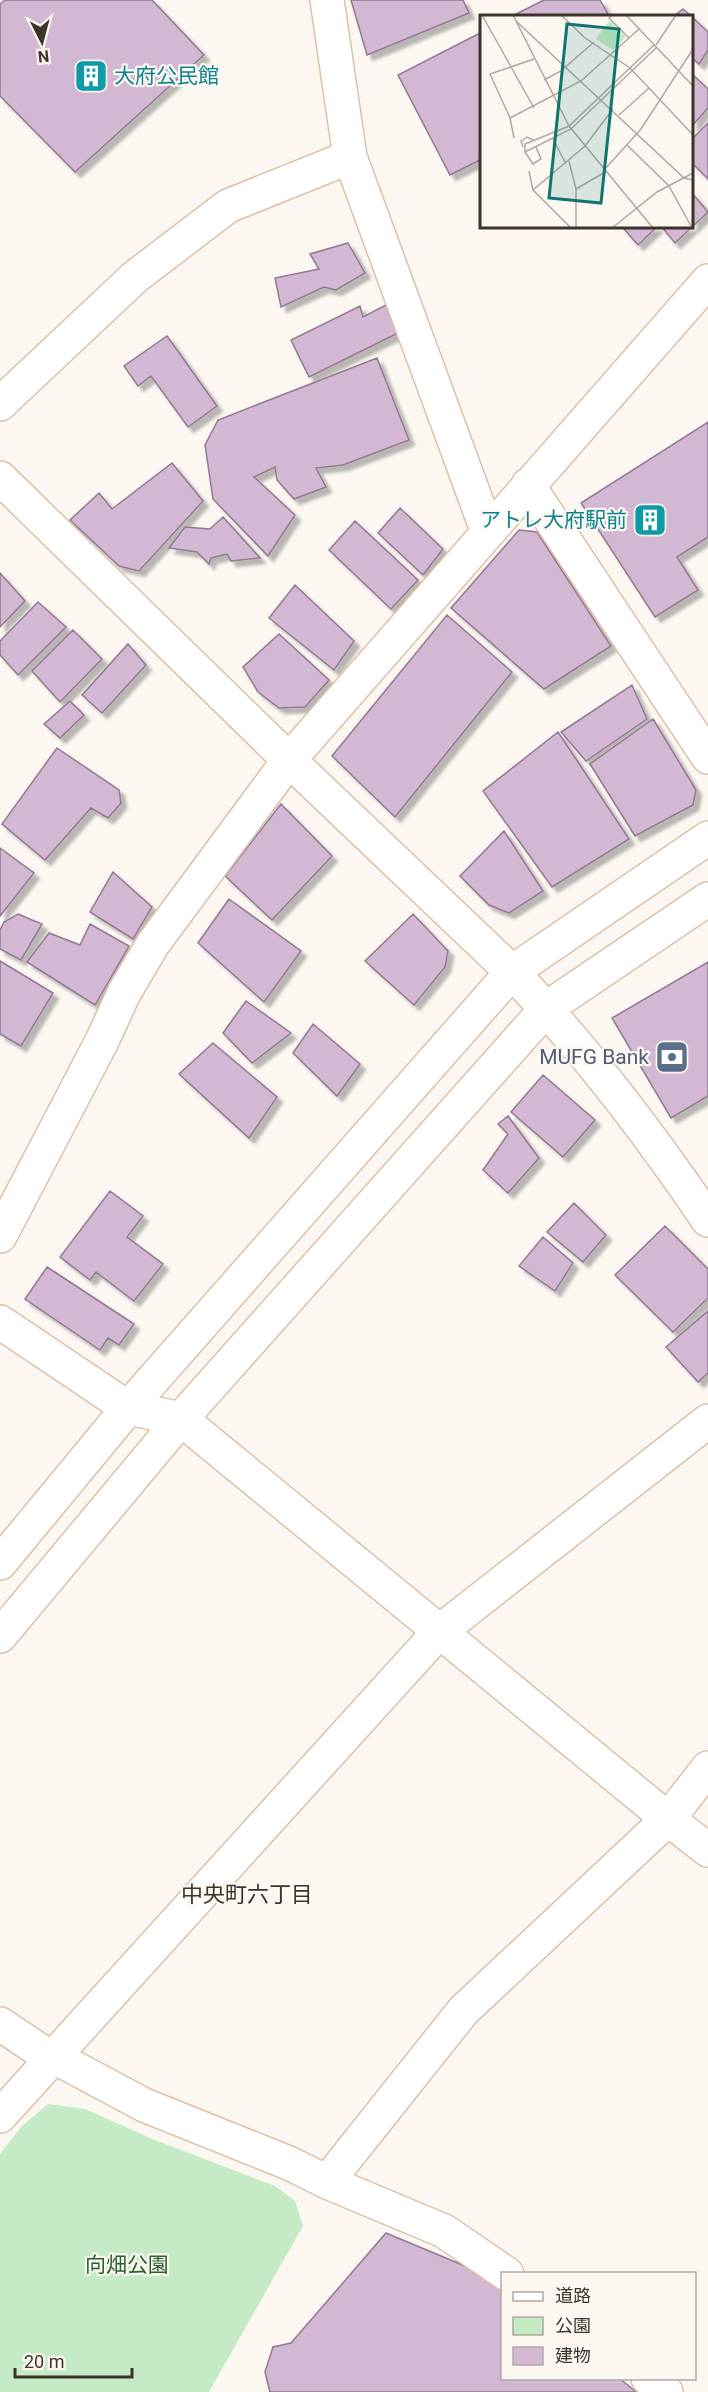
<svg xmlns="http://www.w3.org/2000/svg" width="708" height="2392" font-family="Roboto,'Noto Sans JP',sans-serif">
  <style>
    .green { fill: #c4ebc5 }
    .building { fill: #d3b8d3; stroke: #927992; stroke-width: 1.5; filter: url(#shadow) }
    .lines { fill: none; stroke-linecap: round; stroke-linejoin: round }
    .minor-casing { stroke: #dcc1a7; stroke-width: 36 }
    .tertiary-casing { stroke: #dcc1a7; stroke-width: 36 }
    .minor { stroke: #fff; stroke-width: 33 }
    .tertiary { stroke: #fff; stroke-width: 33 }
    .labels { text-anchor: middle; dominant-baseline: central; stroke-width: 4.5; stroke-linejoin: round; paint-order: stroke }
    .culture-label { font-size: 21px; fill: #0d838f; stroke: #fcf7f1; text-anchor: start }
    .service-label { font-size: 21px; fill: #4e5e75; stroke: #fcf7f1; text-anchor: end }
    .park-label { font-size: 21px; fill: #28612e; stroke: #fcf7f1 }
    .neighbourhood-label { font-size: 22px; fill: #3e3329; stroke: #fcf7f1 }
    .inset-road { fill: none; stroke: #b0a9a1; stroke-width: 1.5 }
    .view { fill: #0f766e; fill-opacity: 0.15; stroke: #0f766e; stroke-width: 3 }
    .inset-edge { fill: none; stroke: #3e3329; stroke-width: 3 }
  </style>
  <defs>
    <filter id="shadow"><feDropShadow dx="5.5" dy="5.5" stdDeviation="1.5" flood-color="#0004"/></filter>
  </defs>
  <rect width="100%" height="100%" fill="#fcf7f1"/>
  <!-- green -->
  <path class="green" d="M48,2104L85,2109L155,2140L275,2186L295,2201L303,2226L209,2392H0V2154L21,2127Z"/>
  <!-- building -->
  <path class="building" d="M5,0H152L204,55L75,172L0,96V4Z
    M351,0H463L469,13L367,55Z
    M544,0H600L609,16H512Z
    M683,9L691,16H674Z
    M692,17L708,32V50L699,64L692,58Z
    M482,32V159L450,175L398,75Z
    M692,74L708,89V108L692,126Z
    M708,123V179L692,163V139Z
    M692,193L708,212L675,243L661,226H692Z
    M627,226H658L638,245L624,229Z
    M348,243L365,273L336,290L324,287L281,307L275,278L319,269L310,254Z
    M392,302L396,334L309,377L291,340L360,306L363,317Z
    M167,336L217,406L188,427L151,376L138,386L124,366Z
    M377,358L409,440L343,465L316,468L326,487L294,499L277,480L275,467L254,477L295,515L268,556L213,499L205,445L218,420Z
    M708,422V537L677,557L698,590L655,617L581,503Z
    M172,463L203,501L139,571L119,566L70,520L99,493L112,509Z
    M400,508L443,549L423,575L378,533Z
    M223,517L260,558L231,561L227,554L211,558L209,564L197,552L169,548L185,527L210,529Z
    M355,521L418,580L391,609L329,550Z
    M519,530L537,532L611,646L544,689L451,608Z
    M0,573L25,601L0,627Z
    M295,585L354,641L334,670L269,618Z
    M38,602L66,627L18,675L0,655V641Z
    M447,615L512,672L395,817L332,756Z
    M73,630L102,659L60,702L32,671Z
    M279,634L329,680L305,707L279,708L258,692L243,667Z
    M128,644L146,665L102,713L82,695Z
    M632,685L647,719L586,761L561,732Z
    M70,701L84,715L60,738L44,724Z
    M653,719L696,790L693,805L635,836L590,764Z
    M558,732L629,839L552,887L483,791Z
    M57,748L119,790L121,803L108,818L91,808L45,860L2,824Z
    M281,804L332,856L272,920L225,876Z
    M504,831L543,891L509,913L489,905L460,876Z
    M0,848L34,873L0,916Z
    M113,872L152,907L133,939L90,912Z
    M229,899L301,951L264,1002L198,943Z
    M18,914L42,924L21,960L0,949V930L4,922Z
    M413,914L448,951L445,967L414,1005L365,961Z
    M90,924L129,946L95,1005L27,962L49,933L80,945Z
    M0,961L53,993L21,1046L0,1034Z
    M708,962V1096L671,1118L612,1018Z
    M246,1001L291,1033L252,1063L223,1033Z
    M313,1024L360,1064L337,1096L293,1053Z
    M213,1043L277,1097L249,1138L179,1074Z
    M543,1075L595,1120L563,1157L511,1112Z
    M508,1116L539,1158L508,1193L483,1170L508,1134L498,1124Z
    M110,1191L143,1216L127,1237L163,1264L134,1301L96,1272L90,1280L60,1257Z
    M574,1203L606,1235L583,1262L547,1232Z
    M665,1226L708,1269V1298L673,1332L615,1275Z
    M543,1237L573,1263L555,1291L519,1266Z
    M47,1267L134,1324L119,1345L108,1338L100,1350L25,1299Z
    M708,1311V1373L698,1382L666,1347Z
    M386,2233L477,2271L502,2290V2378H619L636,2392H270L265,2372L273,2347L291,2343Z"/>
  <g class="lines">
    <!-- minor casing -->
    <g class="minor-casing">
      <path id="minor" d="M327,0L350,157L487,530
        M0,404L135,277L228,206L350,157
        M528,485L708,757
        M0,1236L102,1041L124,993L153,944L289,760L708,281
        M0,1322L128,1408L181,1419L668,1819L708,1850
        M0,2024L51,2058L60,2060L144,2105L291,2164L327,2182L444,2231L507,2274
        M0,2116L439,1632L708,1421
        M327,2182L463,2011L668,1819L708,1768
        M648,2378L666,2392"/>
    </g>
    <!-- tertiary casing -->
    <g class="tertiary-casing">
      <path id="tertiary" d="M0,478L289,760L512,972C584,1048 649,1133 708,1220
        M0,1563L128,1408L512,972L708,838
        M0,1636L181,1419L547,1008L708,899"/>
    </g>
    <!-- minor -->
    <use href="#minor" class="minor"/>
    <!-- tertiary -->
    <use href="#tertiary" class="tertiary"/>
  </g>
  <!-- icons -->
  <defs>
    <g id="building-square" transform="scale(1.725)"><rect x="-9" y="-9" width="18" height="18" rx="4" fill="#0f9aa8" stroke="#fcf7f1"/><path d="M-4-6H4V6H1V3H-1V6H-4ZM-2.5-4.3h1.7v1.8h-1.7ZM.8-4.3h1.7v1.8H.8ZM-2.5-1h1.7V.8h-1.7ZM.8-1h1.7V.8H.8Z" fill="#fff"/></g>
    <g id="bank-square" transform="scale(1.725)"><rect x="-9" y="-9" width="18" height="18" rx="4" fill="#5c6f8a" stroke="#fcf7f1"/><path d="M-6-4H6V4H-6ZM0-2.3a2.3 2.3 0 1 0 0 4.6a2.3 2.3 0 1 0 0-4.6Z" fill="#fff"/></g>
  </defs>
  <g fill-rule="evenodd">
    <use href="#building-square" x="91" y="76"/>
    <use href="#building-square" x="650" y="520"/>
    <use href="#bank-square" x="672" y="1057"/>
  </g>
  <g class="labels">
    <!-- culture labels -->
    <g class="culture-label">
      <text x="114" y="76">大府公民館</text>
      <text x="627" y="520" text-anchor="end">アトレ大府駅前</text>
    </g>
    <!-- service labels -->
    <g class="service-label">
      <text x="649" y="1057">MUFG Bank</text>
    </g>
    <!-- park labels -->
    <g class="park-label">
      <text x="127" y="2265">向畑公園</text>
    </g>
    <!-- neighbourhood labels -->
    <g class="neighbourhood-label">
      <text x="247" y="1894">中央町六丁目</text>
    </g>
  </g>
  <!-- overview -->
  <g transform="translate(480 15)">
    <rect width="213" height="213" fill="#fcf7f1"/>
    <path d="M130,5L146,22L133,35L116,24Z" fill="#c4ebc5"/>
    <path class="inset-road" d="M2,0L54,93M33,0L89,111L173,213M81,0L105,23L150,53L169,73M132,0L129,3L149,23M146,0L213,71M36,6L204,163L213,165M174,30L89,111L45,129V137L91,114L177,32M176,30L196,0M64,65L81,56L114,27M139,100L169,73L213,120M30,103L101,66L159,14M34,123L30,103L10,59L54,44M73,124L86,149M147,130L189,171L212,213M43,132L41,126L47,122L53,125M45,137L53,149L61,144L56,132M89,146L96,174V213M125,154L161,114L213,34M49,156L53,175M96,174L127,156M91,213L53,175L105,131L133,94M132,213L177,177L213,158"/>
    <path class="view" d="M87,9L139,14L121,188L69,183Z"/>
    <rect width="213" height="213" class="inset-edge"/>
  </g>
  <!-- legend -->
  <rect x="501" y="2272" width="195" height="108" fill="#fcf7f1" stroke="#b0a9a1" stroke-width="1.5"/>
  <rect x="513" y="2292" width="30" height="9" fill="#ffffff" stroke="#b0a9a1" stroke-width="1.5"/>
  <text x="555" y="2302" font-size="18" fill="#3e3329">道路</text>
  <rect x="513" y="2317" width="30" height="18" fill="#c4ebc5" stroke="#b0a9a1" stroke-width="1.5"/>
  <text x="555" y="2332" font-size="18" fill="#3e3329">公園</text>
  <rect x="513" y="2347" width="30" height="18" fill="#d3b8d3" stroke="#b0a9a1" stroke-width="1.5"/>
  <text x="555" y="2362" font-size="18" fill="#3e3329">建物</text>
  <!-- north arrow -->
  <g transform="translate(42 42) rotate(174)" stroke="#fcf7f1" stroke-width="4.5" paint-order="stroke">
  <path d="M0-4.5L10 22L0 15L-10 22Z" fill="#3e3329"/>
  <text y="-9" font-size="16" font-weight="bold" text-anchor="middle" fill="#3e3329">N</text>
  </g>
  <!-- scale -->
  <path d="M15 2368v9h117v-9" fill="none" stroke="#3e3329" stroke-width="3"/>
  <text x="24" y="2368" font-size="18" fill="#3e3329" stroke="#fcf7f1" stroke-width="4.5" paint-order="stroke">20 m</text>
</svg>
